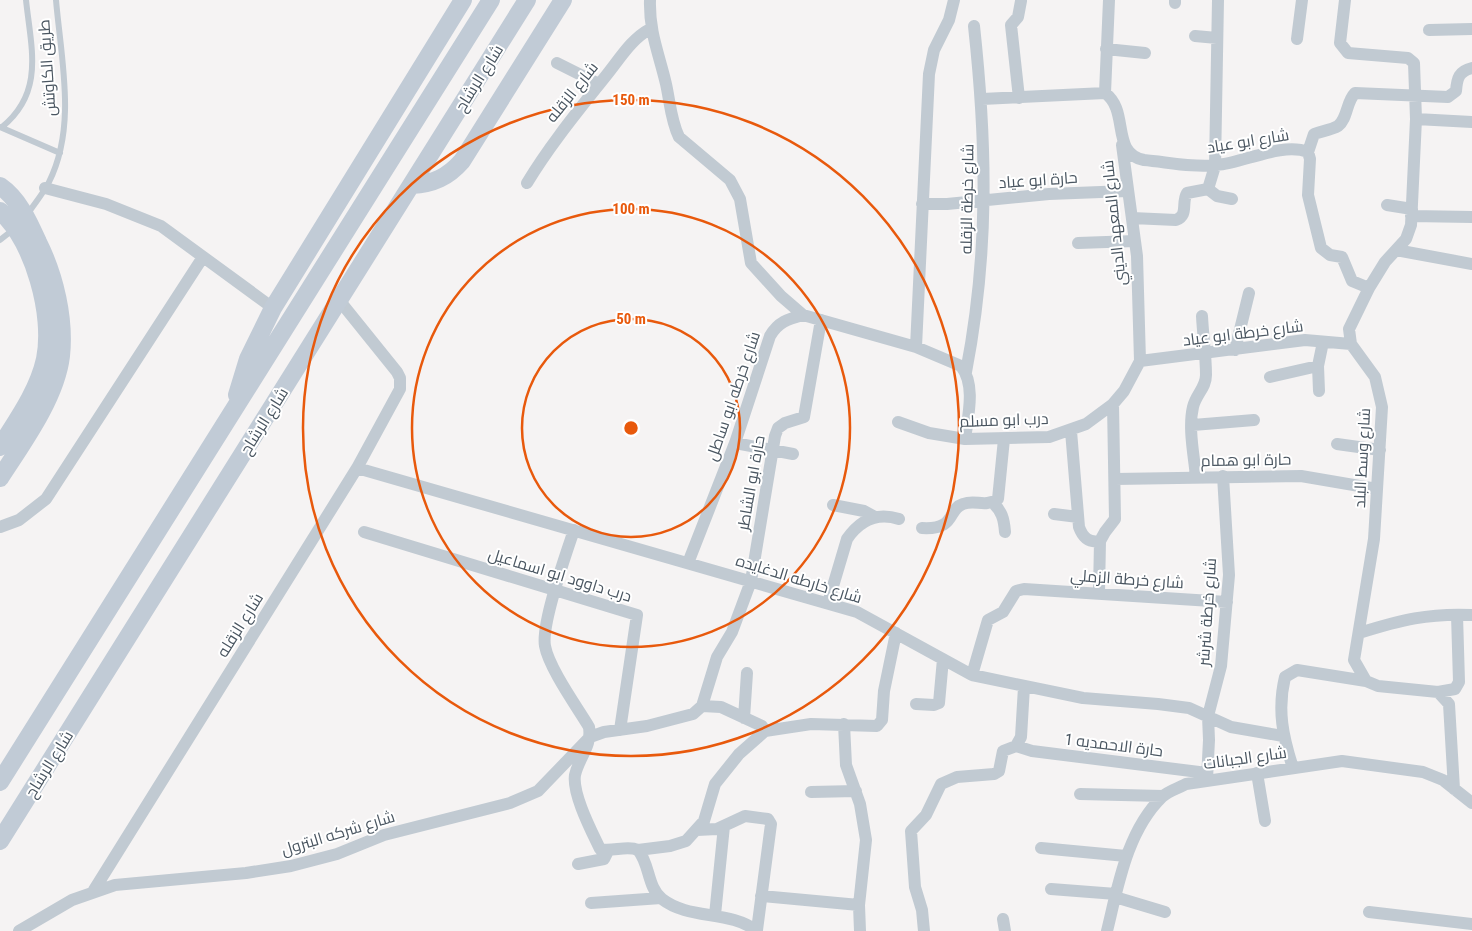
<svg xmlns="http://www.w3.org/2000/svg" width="1472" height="931" font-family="'Roboto Condensed',Cairo,sans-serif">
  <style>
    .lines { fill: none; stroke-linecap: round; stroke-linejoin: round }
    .lane { stroke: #c1cad2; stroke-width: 6 }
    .street { stroke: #c1cad2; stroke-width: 12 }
    .secondary { stroke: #c1cbd6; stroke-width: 18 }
    .ring { fill: none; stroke: #e8590c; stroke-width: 2.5 }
    .labels { text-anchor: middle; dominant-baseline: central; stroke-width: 4; stroke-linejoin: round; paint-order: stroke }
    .street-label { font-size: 16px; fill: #4a5661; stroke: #fff }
    .centre { fill: #e8590c; stroke: #fff; stroke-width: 2.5 }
    .ring-label { font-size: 15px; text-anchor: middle; font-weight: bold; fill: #e8590c; stroke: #fff; stroke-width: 4; stroke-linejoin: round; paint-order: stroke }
  </style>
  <rect width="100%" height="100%" fill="#f5f3f3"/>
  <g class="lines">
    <!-- lane -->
    <path class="lane" d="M0,127L60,153
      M2,127C45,92 31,48 26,0
      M27,215C34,204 43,194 49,182C77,126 61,59 56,0
      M0,240L14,229"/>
    <!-- street -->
    <path class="street" d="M650,0C649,32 659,54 666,84C670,102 671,121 679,137L730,180L740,199L751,263L781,296L803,315
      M1345,0L1340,43L1348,53L1408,58L1414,63L1416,119L1411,225L1406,239L1385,262L1369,288L1349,329L1351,344L1375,377L1382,407L1374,539L1354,660L1366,681L1378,686L1438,692L1449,704L1454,789
      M1175,3V0
      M1429,30L1472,29
      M1195,36L1217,38
      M1297,39L1302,0
      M1106,49L1145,53
      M557,63L599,84
      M1105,93L1109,0
      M1019,98L1011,25L1018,17L1021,1
      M982,99L1105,93C1130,111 1110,153 1144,160C1167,162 1194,168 1217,165C1243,163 1282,142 1308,152L1310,159L1308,195L1321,248L1330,255L1342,257L1352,281L1369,288
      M1416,119L1472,122
      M1308,152L1314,134C1322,131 1331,130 1338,126C1348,118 1346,102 1355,93L1448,97L1456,91C1457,78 1459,71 1472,68
      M527,183C550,145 578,111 605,77C619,60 631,39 650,29
      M45,188L106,204L161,226L273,308
      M1208,189L1217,196L1232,199
      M922,204H947L1049,194L1127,191
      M1387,205L1412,209
      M1411,216L1472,217
      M1132,218L1176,220C1189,215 1181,203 1187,193L1208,189L1215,166L1218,0
      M1078,243L1135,241
      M1396,250L1472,264
      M916,347L929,74L934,50L949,20L954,0
      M1235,350L1249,293
      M1140,361L1305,340L1351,344
      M966,372C989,253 987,146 974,26
      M1270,377L1318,366
      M1319,391L1318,366L1323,342
      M898,422L929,433L965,439L1049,437L1086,424L1113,404L1124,391L1140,361L1137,256L1122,145
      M1193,425L1254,420
      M1071,431L1079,527C1083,538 1089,543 1100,541
      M735,443L793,454
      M1337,444L1380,450
      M357,468L857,612L972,675L1083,698L1158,704L1189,708L1231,727L1283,736
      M1196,477C1194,455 1188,428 1193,407C1196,394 1206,388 1206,375C1206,356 1203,336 1202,316
      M1115,479L1301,476L1377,489
      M992,502C1002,511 1004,519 1005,532
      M833,505L864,511L875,517
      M1054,514L1078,517
      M0,527L19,520L46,499L203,257
      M922,528C957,530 947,509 963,504C976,499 984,508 998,499L1004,439
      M574,530C566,554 541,624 545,646C549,668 577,707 589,727C592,747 579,757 575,775C572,794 592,832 600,849C612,852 627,845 638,850C650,864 647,887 662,899C689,920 729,910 757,931
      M364,532L637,615L620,730
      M688,563L735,443L770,336C778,322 788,319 803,315L916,347L961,366C976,385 968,416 965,439
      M1099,592L1100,541L1105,532L1115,519L1113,404
      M828,603L847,539C860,520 877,512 899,519
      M1359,633C1401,620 1428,613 1472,615
      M972,675L988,620L1003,612L1016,591L1024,589L1227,602
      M1438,692L1455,689L1459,682L1457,615
      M916,704L934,705L939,703L943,659
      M744,718L747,673
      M844,724L846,765L860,804L866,840L859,905L860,931
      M765,731L811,724L877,726L882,720L884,691L896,633
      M1016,746L1032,751L1207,773
      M1293,768C1283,737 1277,710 1285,677L1297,670L1366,681
      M1257,773L1265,821
      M1207,779L1209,740L1208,716L1221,666L1229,575L1223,476
      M811,792L856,791
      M1080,794L1163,796
      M697,830L717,829L745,816L768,819L771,824L757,930
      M1041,848L1126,856
      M638,850L670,846L686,841L704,821L715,784L739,754L765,731L762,726L721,707L702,706
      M578,864L604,859L608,851
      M1051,889L1116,894
      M94,890L357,468L400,389V378L397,372L339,300
      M761,896L859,905
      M1115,897L1165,912
      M591,903L661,898
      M1369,912L1472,924
      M715,915L724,826
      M1003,919L1005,931
      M19,931L72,900L115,885L246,873L291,866L337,854L384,835L510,803L538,791L590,737L604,732L647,726L693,714L702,706L717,657L732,632L751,581L775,436L778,428L785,423L804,417L821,320
      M924,931L922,910L915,887L911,831L926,815L941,784L957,777L994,774L999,771L1003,751L1016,746L1021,737L1024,687
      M1107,931C1118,886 1127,831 1162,797C1168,791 1179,788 1186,784L1342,761L1423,772L1443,780L1472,803"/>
    <!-- secondary -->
    <path class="secondary" d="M412,185C433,184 448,177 462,161L563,0
      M0,186C19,199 29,222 38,242C55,276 65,319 61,356C56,398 22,444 0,478
      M0,211C34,242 54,315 45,359C38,391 17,420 0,447
      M237,395L248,359L273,308L463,0
      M0,782L491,0
      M0,841L527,0"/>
  </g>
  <!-- distance rings -->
  <g class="ring">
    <circle cx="631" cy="428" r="109"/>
    <circle cx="631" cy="428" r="219"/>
    <circle cx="631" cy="428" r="328"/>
  </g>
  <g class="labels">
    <!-- street labels -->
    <g class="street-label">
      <text transform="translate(47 68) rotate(-94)">طريق الكاوتش</text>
      <text transform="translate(479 78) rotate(-58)">شارع الرشاح</text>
      <text transform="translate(572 92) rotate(-51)">شارع الزقله</text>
      <text transform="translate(1248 141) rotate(-9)">شارع ابو عياد</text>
      <text transform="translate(1038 180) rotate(-4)">حارة ابو عياد</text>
      <text transform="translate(967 199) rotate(-89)">شارع خرطة الزقله</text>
      <text transform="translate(1114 223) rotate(-96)">شارع المعهد الديني</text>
      <text transform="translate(1243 333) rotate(-7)">شارع خرطة ابو عياد</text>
      <text transform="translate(733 396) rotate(-71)">شارع خرطه ابو ساطل</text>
      <text transform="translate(1004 420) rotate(-2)">درب ابو مسلم</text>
      <text transform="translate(264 421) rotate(-58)">شارع الرشاح</text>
      <text transform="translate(1362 458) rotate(-87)">شارع وسط البلد</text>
      <text transform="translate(1246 460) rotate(-1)">حارة ابو همام</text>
      <text transform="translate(751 483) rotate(-80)">حارة ابو الشاطر</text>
      <text transform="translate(560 575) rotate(17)">درب داوود ابو اسماعيل</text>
      <text transform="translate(799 579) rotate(17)">شارع خارطه الدغايده</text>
      <text transform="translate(1127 579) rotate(4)">شارع خرطة الزملي</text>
      <text transform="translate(1207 612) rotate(-86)">شارع خرطة شرشر</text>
      <text transform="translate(240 625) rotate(-58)">شارع الزقله</text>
      <text transform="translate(1114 745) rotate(7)">حارة الاحمديه 1</text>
      <text transform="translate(1245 758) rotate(-8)">شارع الجبانات</text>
      <text transform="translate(49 764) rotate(-58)">شارع الرشاح</text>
      <text transform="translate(338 833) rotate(-17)">شارع شركه البترول</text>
    </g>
  </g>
  <circle cx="631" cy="428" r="8" class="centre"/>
  <g class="ring-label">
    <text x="631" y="105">150 m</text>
    <text x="631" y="214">100 m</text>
    <text x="631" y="324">50 m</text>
  </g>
</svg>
